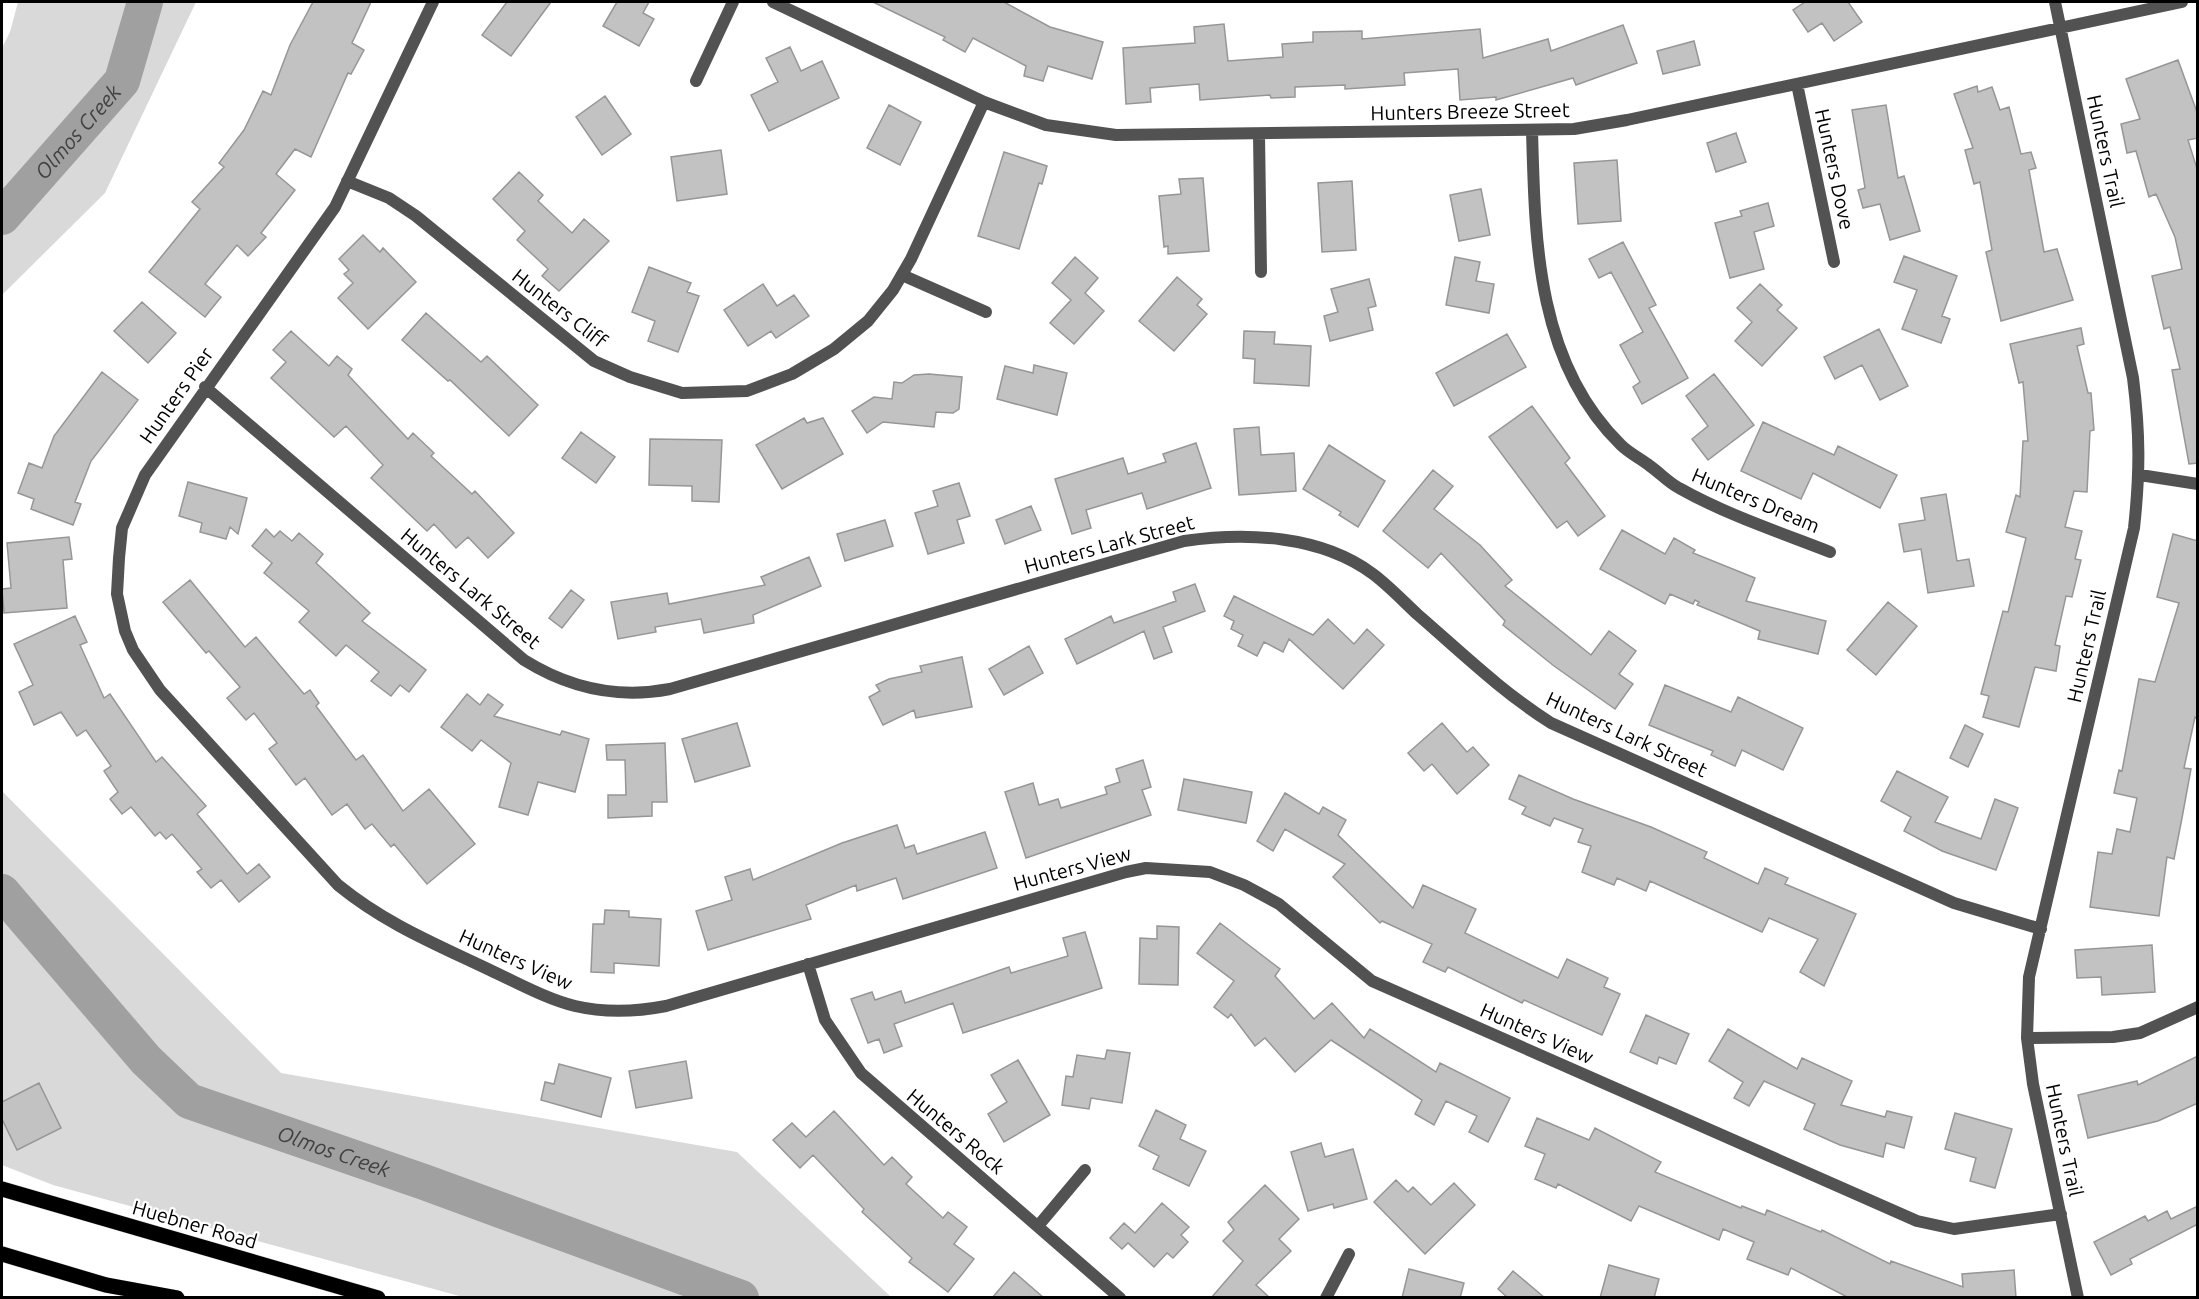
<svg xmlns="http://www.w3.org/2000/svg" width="2199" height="1299" font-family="Ubuntu,sans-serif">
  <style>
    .green { fill: #d9d9d9 }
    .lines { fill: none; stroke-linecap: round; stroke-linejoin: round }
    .river { stroke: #a0a0a0; stroke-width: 36 }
    .building { fill: #c2c2c2; stroke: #969696; stroke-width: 1.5 }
    .primary-casing { stroke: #dbdbdb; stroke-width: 16 }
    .lane { stroke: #525252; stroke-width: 12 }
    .street { stroke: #525252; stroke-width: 12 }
    .primary { stroke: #000; stroke-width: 15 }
    .labels { text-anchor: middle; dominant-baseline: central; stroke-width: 4.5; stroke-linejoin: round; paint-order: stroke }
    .street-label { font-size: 20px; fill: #000; stroke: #fff }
    .water-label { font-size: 21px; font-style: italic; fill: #414141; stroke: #fff }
  </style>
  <rect width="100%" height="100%" fill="#fff"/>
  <!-- green -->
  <path class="green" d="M18,2H196L105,193L2,295V48L10,32Z
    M2,791L281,1073L737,1152L891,1297H463L53,1185L2,1165Z"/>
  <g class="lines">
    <!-- river -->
    <g class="river">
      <path id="s1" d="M2,217L122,81L145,2"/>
      <path id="s2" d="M2,892L146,1060L189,1101L424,1182L741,1298"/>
    </g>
  </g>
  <!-- building -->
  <path class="building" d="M313,2H371L352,43L364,50L351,74L348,73L311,157L295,149L276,174L295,190L261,233L266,237L248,256L237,245L205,284L221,297L205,317L149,272L200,209L192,202L224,167L219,163L244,130L263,91L271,95L290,45Z
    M507,2H551L511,56L482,35Z
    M617,2H649L643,13L654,19L639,46L603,26Z
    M873,2H1004L1050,27L1103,42L1092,79L1048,66L1043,81L1024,76L1026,66L973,38L965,52L943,40L945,37Z
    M1805,2H1848L1862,22L1834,41L1822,23L1808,32L1793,10Z
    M1224,24L1228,61L1283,57L1282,44L1313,42V32L1362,31V39L1480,29L1483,58L1548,39L1551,51L1623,25L1637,63L1576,85L1573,78L1496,100V97L1460,100L1458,69L1404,73L1405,85L1345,89V85L1295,87V97L1271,98L1270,95L1200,100L1199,84L1150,88L1151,102L1126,104L1123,48L1195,43L1194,27Z
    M1694,41L1700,65L1663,74L1657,51Z
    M790,47L801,71L822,61L839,98L769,131L751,95L778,82L766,58Z
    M2178,60L2198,115V138L2188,140L2198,172V463L2189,464L2172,370L2180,369L2170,327L2164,329L2152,276L2182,269L2175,237L2156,194L2149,197L2136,151L2127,153L2121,124L2140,119L2126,79Z
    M1977,86L1978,92L1992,87L2000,110L2009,107L2021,154L2031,152L2036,168L2029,170L2044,252L2057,249L2073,300L2001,321L1986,252L1992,250L1980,182L1974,184L1965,150L1973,148L1954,94Z
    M605,96L631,134L602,155L576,117Z
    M889,105L921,122L900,165L867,148Z
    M1886,105L1898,178L1904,176L1920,231L1890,240L1880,204L1863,208L1858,190L1865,188L1852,110Z
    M1736,133L1746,162L1716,172L1707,143Z
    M721,150L727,194L677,201L671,157Z
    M1004,152L1047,166L1042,184L1039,183L1019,249L978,236Z
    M1617,160L1621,221L1578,224L1574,163Z
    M519,172L543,195L538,201L572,233L584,219L609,241L559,291L542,276L548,269L517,240L525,231L493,199Z
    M1203,178L1209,251L1168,254V246L1164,247L1159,196L1181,194L1179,179Z
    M1352,181L1356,250L1322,252L1318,183Z
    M1481,189L1490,235L1459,241L1450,195Z
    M1768,203L1774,226L1754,232L1764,269L1730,278L1715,223L1742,216L1740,211Z
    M363,235L380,252L383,248L416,282L368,329L338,298L353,283L344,274L349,270L339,259Z
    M1623,242L1656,305L1649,308L1688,378L1642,404L1633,387L1640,382L1620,345L1643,332L1611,272L1599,278L1589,259Z
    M1904,256L1957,276L1942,316L1950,319L1941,343L1902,329L1917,290L1894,282Z
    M1075,257L1098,278L1085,293L1104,311L1074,344L1050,323L1071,300L1052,283Z
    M1455,257L1480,262L1476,281L1494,284L1489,313L1446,305Z
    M649,267L691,283L687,292L699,296L678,352L648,341L655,321L632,312Z
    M1177,277L1202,299L1197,305L1207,314L1174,351L1139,321Z
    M1369,279L1376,306L1368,308L1373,330L1330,341L1324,316L1338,312L1331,289Z
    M763,284L777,306L794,295L809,316L776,338L771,331L748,346L724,310Z
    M1760,284L1782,305L1777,310L1797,328L1762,366L1735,341L1752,322L1737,308Z
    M142,302L176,333L148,363L114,331Z
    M426,313L481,362L487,356L538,405L509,436L450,380L448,381L402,340Z
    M2081,328L2084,344L2077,346L2088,393H2091L2094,430L2090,431L2087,492L2074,491L2065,527L2082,531L2075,559L2081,560L2072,597L2066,596L2055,645L2060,646L2056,671L2035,667L2019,727L1983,717L1989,696L1981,694L2003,611L2008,612L2026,538L2006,532L2016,495L2020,497L2023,441H2028L2023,382L2019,383L2010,344Z
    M1879,329L1908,386L1880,400L1862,365L1835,379L1824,357Z
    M291,331L329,366L337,356L352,369L348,375L408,439L413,433L434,453L431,456L472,494L475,491L514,533L488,558L468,537L456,548L434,524L427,531L371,478L383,465L346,426L334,437L271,378L286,362L273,350Z
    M1244,331L1275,332L1274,344L1311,346L1309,386L1254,383L1255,359L1243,358Z
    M1507,334L1526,367L1454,406L1436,373Z
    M1034,365L1067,373L1057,415L997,399L1005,366L1033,373Z
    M102,372L138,400L91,461L75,502L81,504L73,525L31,509L34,499L18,493L29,463L42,468L54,436Z
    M929,374L962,377L959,409L953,413L936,412L934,427L883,422L867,433L852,411L874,397L892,399L894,382L902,383L914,375Z
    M1714,374L1754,425L1708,460L1692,439L1708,426L1686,396Z
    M1532,406L1570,458L1565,463L1605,516L1578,536L1567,521L1557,528L1489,437Z
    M804,418L807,423L823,418L843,454L782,489L756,445Z
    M1763,422L1834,455L1838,446L1897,475L1880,508L1813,473L1801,499L1741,471Z
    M1259,427L1261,455L1294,453L1296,491L1239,495L1234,429Z
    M581,432L615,457L596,483L562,458Z
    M650,439L722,440L719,502L692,501V486L649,485Z
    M1196,443L1211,488L1147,509L1142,493L1086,510L1091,528L1072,534L1055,479L1123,458L1128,474L1166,462L1163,454Z
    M1329,445L1385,481L1358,527L1339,515L1341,512L1303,489Z
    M1433,470L1453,486L1434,509L1480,545L1512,580L1505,586L1591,655L1609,631L1636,651L1619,674L1633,684L1615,709L1554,666L1503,625L1505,621L1441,553L1428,568L1383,531Z
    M188,482L247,498L238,534L230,527L226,539L200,532L202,523L179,516Z
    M959,483L970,516L957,520L964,543L928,554L915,513L938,506L933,491Z
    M1946,494L1957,561L1969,559L1974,586L1928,593L1921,549L1904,552L1899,524L1925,520L1921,498Z
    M1031,506L1041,530L1005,544L996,520Z
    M885,520L893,546L845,561L837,534Z
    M266,529L274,537L280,531L292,541L299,533L323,554L316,563L370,613L362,621L426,670L409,692L400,685L391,696L371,681L379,672L346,645L336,656L299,622L309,611L264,573L272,563L252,546Z
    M1622,530L1665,554L1674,538L1695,550L1693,553L1755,578L1746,601L1826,621L1818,654L1758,639L1760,631L1697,605L1699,602L1695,600L1693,604L1670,594L1665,604L1600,569Z
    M2173,534L2198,541V718L2195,717L2184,768L2191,769L2182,818L2174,859L2167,857L2159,916L2090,907L2098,852L2112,854L2117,829L2130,832L2137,798L2114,793L2119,770L2122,771L2139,679L2155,682L2179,603L2157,597Z
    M69,537L72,559L63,560L67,608L4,613L2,589L11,588L7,543Z
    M809,557L821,586L753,615L754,623L704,633L701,619L655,627L656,632L618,639L611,602L667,593L669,604L765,585L761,577Z
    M190,580L245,647L256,637L304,694L310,690L319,703L316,706L356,760L363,755L403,811L429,789L475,844L427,884L394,844L391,847L372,824L365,829L347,804L332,815L305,778L296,785L269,749L277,743L254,713L246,720L227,698L240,687L209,651L206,653L163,602Z
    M1195,584L1205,611L1163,627L1172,652L1154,659L1144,631L1077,664L1065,639L1111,616L1114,623L1176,601L1173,592Z
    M571,590L584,600L562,628L549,618Z
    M1234,596L1313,635L1328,619L1354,644L1367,629L1384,645L1343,689L1289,639L1283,652L1264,642L1257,656L1238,646L1243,635L1231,629L1234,621L1224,616Z
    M1888,602L1917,626L1876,675L1847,650Z
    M75,616L87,642L80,645L104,698L110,694L156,762L162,757L206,806L197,814L247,874L259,864L270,877L239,902L221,880L211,888L197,872L202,869L172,834L166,839L160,832L155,836L131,807L122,814L110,799L118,792L104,771L111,766L86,730L77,736L61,712L34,725L19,692L33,685L14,644Z
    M1029,646L1043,673L1004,695L989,669Z
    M962,657L972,707L916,718L914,710L883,725L869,697L880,691L876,685L889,679L922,672L920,666Z
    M1665,685L1731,712L1738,697L1803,728L1783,770L1742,750L1735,766L1711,755L1713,751L1649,725Z
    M467,694L480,705L488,694L503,705L494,716L560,735L562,731L589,739L575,792L538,782L528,815L499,807L511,763L481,740L472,751L441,727Z
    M737,723L750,766L695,782L682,739Z
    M1442,723L1467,752L1473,747L1489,765L1457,794L1432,764L1424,771L1408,753Z
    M1965,725L1983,734L1968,767L1950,758Z
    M665,743L667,802H652V816L608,818V795H626L625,760H607L606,745Z
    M1143,760L1151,787L1142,790L1151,815L1026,858L1005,792L1033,783L1039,805L1058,799L1061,808L1107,794L1105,787L1120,782L1116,769Z
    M1897,771L1948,797L1935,822L1981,839L1995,799L2018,808L1996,870L1942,851L1904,831L1911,817L1881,801Z
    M1519,775L1573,799L1651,827L1707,852L1704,858L1758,884L1765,868L1788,878L1785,884L1856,914L1824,986L1800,972L1818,939L1769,918L1762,932L1650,881L1646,891L1617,878L1614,885L1582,872L1591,846L1578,842L1583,829L1554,818L1550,826L1522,814L1526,807L1509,799Z
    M1184,779L1252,792L1246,823L1178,810Z
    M1285,793L1319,814L1323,807L1346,820L1338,835L1413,908L1423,885L1476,909L1465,933L1558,978L1567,959L1608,978L1604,987L1620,994L1602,1035L1524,1000L1522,1003L1448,967L1445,972L1423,962L1432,944L1382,921L1380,923L1333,877L1345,864L1285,829L1273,851L1257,841Z
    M897,825L905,848L914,845L917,854L985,832L997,868L903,899L896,878L857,891L856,885L806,905L811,919L708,950L696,911L732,900L725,877L750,869L753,880L842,843Z
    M605,910L629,911V917L661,919L659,966L614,963V973L591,972L593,924H604Z
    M1220,923L1280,969L1275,976L1314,1019L1332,1003L1364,1038L1370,1029L1436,1072L1440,1063L1510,1098L1488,1142L1469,1132L1477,1116L1446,1101L1434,1125L1415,1114L1422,1100L1331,1040L1295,1072L1265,1038L1255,1046L1231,1014L1228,1018L1214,1007L1234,981L1197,953Z
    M1157,926L1179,927L1178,985L1139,984L1140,938L1157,939Z
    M1085,932L1102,988L963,1033L953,1003L894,1024L902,1046L884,1053L879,1039L868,1043L851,999L872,992L875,1000L901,991L905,1003L1009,967L1011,973L1068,956L1063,938Z
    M2152,945L2155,992L2102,995L2101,977L2077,978L2075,950Z
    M1646,1015L1689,1034L1676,1064L1659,1057L1657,1064L1630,1052Z
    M1728,1029L1797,1069L1802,1058L1852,1081L1841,1105L1885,1117L1887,1111L1912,1117L1904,1148L1886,1143L1883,1157L1840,1145L1804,1129L1815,1104L1764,1081L1749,1106L1734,1098L1743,1082L1709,1061Z
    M1107,1050L1130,1053L1122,1103L1091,1098L1089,1109L1062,1105L1066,1076L1073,1077L1077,1055L1105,1059Z
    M2198,1056V1103L2158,1121L2088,1138L2078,1095L2137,1081L2138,1085Z
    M1018,1060L1050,1115L1004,1142L988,1114L1007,1102L991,1075Z
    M686,1061L692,1098L636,1108L629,1071Z
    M559,1064L611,1078L601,1117L541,1100L545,1082L554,1084Z
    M39,1083L61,1128L17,1150L2,1119V1102Z
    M1156,1110L1186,1125L1180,1139L1206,1151L1189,1186L1153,1169L1159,1156L1139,1146Z
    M834,1111L884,1165L892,1157L912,1177L906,1184L943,1218L948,1212L967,1227L954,1244L974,1259L948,1292L909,1262L912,1258L862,1212L864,1209L813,1155L800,1168L773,1140L792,1123L806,1137Z
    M1955,1113L2012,1129L1995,1188L1970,1181L1976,1158L1945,1149Z
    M1537,1118L1589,1140L1595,1128L1661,1162L1655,1172L1741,1208L1742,1206L1765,1215L1767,1210L1821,1232L1822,1230L1890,1264L1891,1261L1963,1287L1962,1274L2014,1270L2016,1298H1849L1791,1268L1788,1275L1747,1259L1754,1242L1723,1229L1719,1240L1639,1206L1631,1221L1558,1184L1556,1188L1535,1179L1545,1154L1525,1146Z
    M1321,1143L1325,1157L1353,1149L1367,1199L1334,1208L1333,1204L1308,1211L1291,1152Z
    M1396,1180L1408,1192L1413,1187L1431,1205L1454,1183L1475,1205L1425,1254L1374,1202Z
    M1265,1185L1299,1219L1279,1239L1291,1251L1256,1285L1270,1298H1211L1243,1261L1223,1241L1234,1230L1228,1222Z
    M1162,1203L1189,1227L1181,1235L1188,1242L1173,1258L1167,1253L1154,1267L1128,1243L1122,1249L1110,1238L1124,1223L1135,1233Z
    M2198,1206V1224L2130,1259L2132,1264L2111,1275L2094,1242L2145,1216L2148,1221L2167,1211L2171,1219Z
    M1609,1265L1659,1279L1654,1298H1600Z
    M1409,1269L1464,1283L1460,1298H1402Z
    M1513,1271L1545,1298H1508L1498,1289Z
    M1014,1272L1044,1298H992Z"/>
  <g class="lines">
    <!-- primary casing -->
    <g class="primary-casing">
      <path id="primary" d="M2,1189L378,1298
        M2,1254L106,1285L177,1298"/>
    </g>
    <!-- lane -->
    <path class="lane" d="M902,275L986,312"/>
    <!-- street -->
    <path class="street" d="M433,2L335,207L145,475L122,528L119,558L117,594L125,631L133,650L160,690L338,885C387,925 438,945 494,972C520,984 547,999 575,1006C605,1013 635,1012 666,1006L1126,872L1146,868L1210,872L1244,885L1279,904L1372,981L1917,1221L1954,1229L2061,1214
      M773,2L984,102L1046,125L1116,135L1574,129L1627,120L2182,2
      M2055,2L2133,378C2140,433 2140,473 2134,528L2029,977L2027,1038L2033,1084L2078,1298
      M696,81L733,2
      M1797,84L1834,262
      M1532,130C1535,240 1536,362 1621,445C1629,453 1641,459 1650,466C1660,473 1669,483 1679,488C1727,515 1779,532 1830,552
      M1259,135L1261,272
      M347,181L389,198L416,216L594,361L630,377L682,393L747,391L792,374L834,349L868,321L893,290L911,259L984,102
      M205,387L524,660C569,688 618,699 670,689L1184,541C1246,532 1321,535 1373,574C1389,586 1403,601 1417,614C1461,652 1502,692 1551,723L1954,903L2041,929
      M2140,475L2198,484
      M808,964L825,1020L861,1073L1120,1298
      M2027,1038L2113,1037L2140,1033L2198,1007
      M1038,1226L1085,1170
      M1326,1298L1349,1254"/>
    <!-- primary -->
    <use href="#primary" class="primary"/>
  </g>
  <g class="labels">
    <!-- street labels -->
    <g class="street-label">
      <text transform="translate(1470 111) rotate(-1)">Hunters Breeze Street</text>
      <text transform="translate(2106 151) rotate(78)">Hunters Trail</text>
      <text transform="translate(1835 169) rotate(78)">Hunters Dove</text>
      <text transform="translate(560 308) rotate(38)">Hunters Cliff</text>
      <text transform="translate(176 395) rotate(-55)">Hunters Pier</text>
      <text transform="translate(1756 500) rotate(23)">Hunters Dream</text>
      <text transform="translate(1109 544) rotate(-15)">Hunters Lark Street</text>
      <text transform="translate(471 588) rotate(40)">Hunters Lark Street</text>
      <text transform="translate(2086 646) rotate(-77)">Hunters Trail</text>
      <text transform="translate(1627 734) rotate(25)">Hunters Lark Street</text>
      <text transform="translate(1072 868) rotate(-15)">Hunters View</text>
      <text transform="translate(516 959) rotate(24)">Hunters View</text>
      <text transform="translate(1537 1033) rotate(24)">Hunters View</text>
      <text transform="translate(956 1131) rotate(40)">Hunters Rock</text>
      <text transform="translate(2065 1140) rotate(78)">Hunters Trail</text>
      <text transform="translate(195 1224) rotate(16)">Huebner Road</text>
    </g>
    <!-- water labels -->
    <g class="water-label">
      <text stroke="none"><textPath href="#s1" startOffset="114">Olmos Creek</textPath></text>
      <text stroke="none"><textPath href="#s2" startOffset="434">Olmos Creek</textPath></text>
    </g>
  </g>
  <!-- border -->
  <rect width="2199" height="1299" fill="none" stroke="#000000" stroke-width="6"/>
</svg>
